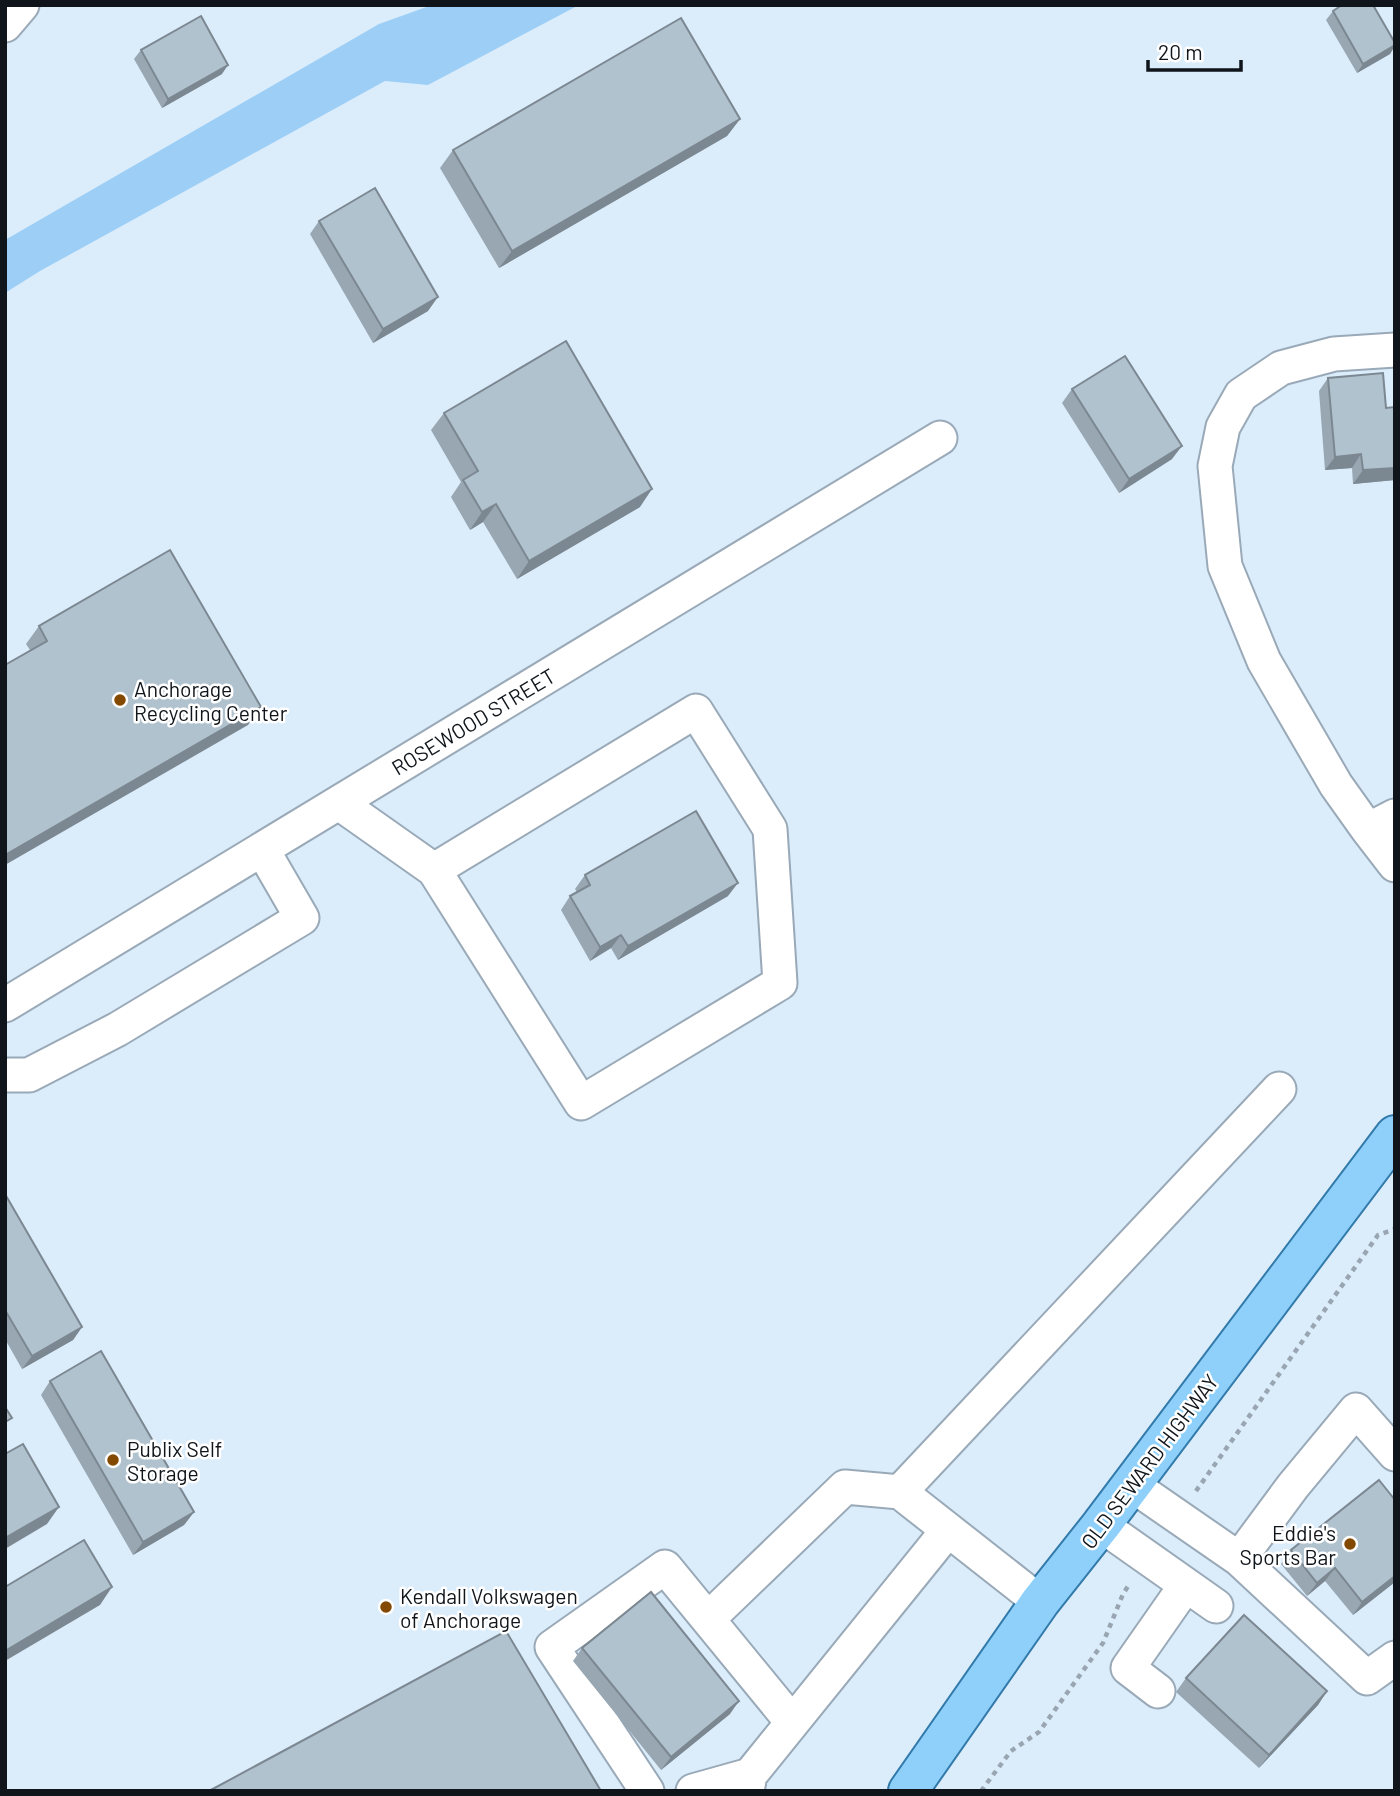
<svg xmlns="http://www.w3.org/2000/svg" width="1400" height="1796" font-family="Barlow,sans-serif">
  <style>
    .green { fill: #9dcff6 }
    .lines { fill: none; stroke-linecap: round; stroke-linejoin: round }
    .minor-casing { stroke: #99a9b7; stroke-width: 37 }
    .major-casing { stroke: #327aaa; stroke-width: 42 }
    .path { stroke: #99a6b2; stroke-width: 4.5; stroke-dasharray: 5 5; stroke-linecap: butt }
    .minor { stroke: #fff; stroke-width: 33 }
    .major { stroke: #8fd0fb; stroke-width: 38 }
    .wall { fill: #98a7b2 }
    .shaded-wall { fill: #7c8891 }
    .building { fill: #b1c2cf; stroke: #7c8891; stroke-width: 2 }
    .poi-dot { fill: #834900; stroke: #fff; stroke-width: 2.5 }
    .labels { text-anchor: middle; dominant-baseline: central; stroke-width: 5; stroke-linejoin: round; paint-order: stroke }
    .poi-label { font-size: 21px; fill: #0f151a; stroke: #fff; text-anchor: start }
    .street-label { font-size: 21px; fill: #0f151a; stroke: #fff }
  </style>
  <rect width="100%" height="100%" fill="#dbecfb"/>
  <!-- green -->
  <path class="green" d="M432,5H579L428,85L385,81L40,271L5,293V240L379,24Z"/>
  <g class="lines">
    <!-- minor casing -->
    <g class="minor-casing">
      <path id="minor" d="M5,25L22,5
        M339,803L434,870L581,1103L780,983L770,829L696,711L434,870
        M1395,816L1368,830L1395,865
        M1368,830L1336,785L1264,661L1225,566L1215,466L1223,427L1241,395L1281,368L1334,354L1395,350
        M5,1005L940,438
        M5,1075H29L118,1029L302,918L262,849
        M1132,1485L1239,1559L1367,1678L1395,1658
        M900,1492L1279,1089
        M1101,1525L1216,1606
        M1239,1559L1293,1486L1356,1410L1395,1454
        M708,1619L845,1487L900,1492L1040,1602
        M1158,1691L1128,1668L1186,1585
        M647,1791L552,1647L665,1567L792,1722
        M693,1791L750,1775
        M747,1791L750,1775L948,1530"/>
    </g>
    <!-- major casing -->
    <g class="major-casing">
      <path id="major" d="M908,1791L1040,1602L1101,1525L1395,1135"/>
    </g>
    <!-- path -->
    <path class="path" d="M1196,1491L1378,1235L1395,1229
      M981,1791L1011,1751L1039,1732L1103,1643L1123,1594L1130,1583"/>
    <!-- minor -->
    <use href="#minor" class="minor"/>
    <!-- major -->
    <use href="#major" class="major"/>
  </g>
  <!-- wall -->
  <path class="wall" d="M1333,11L1395,43V46L1390,54L1357,73L1326,20Z
    M141,50L222,74L162,108L134,59Z
    M740,119L727,136L499,268L440,168L453,150Z
    M319,221L428,311L373,343L310,234Z
    M1328,378L1386,408L1395,480L1353,484L1352,468L1325,470L1319,391Z
    M1072,389L1172,459L1119,493L1062,403Z
    M444,413L640,507L517,579L483,522L470,530L451,497L461,482L431,430Z
    M39,626L248,725L30,650L26,644Z
    M585,875L728,896L618,960L611,948L590,961L561,910L570,896L577,892L575,889Z
    M5,1194L82,1327L73,1340L22,1369L5,1339Z
    M50,1381L194,1512L184,1525L133,1555L41,1395Z
    M1291,1550L1395,1582L1353,1615L1325,1581L1307,1596L1281,1564Z
    M582,1648L730,1714L661,1770L573,1661Z
    M1186,1678L1327,1691L1318,1705L1259,1768L1176,1692Z"/>
  <!-- shaded-wall -->
  <path class="shaded-wall" d="M1395,45L1390,54L1357,73L1363,64Z
    M228,65L222,74L162,108L168,99Z
    M740,119L727,136L499,268L512,251Z
    M438,297L428,311L373,343L383,329Z
    M1182,446L1172,459L1119,493L1129,479Z
    M1361,454L1352,468L1325,470L1335,457Z
    M1395,468V480L1353,484L1363,470Z
    M652,489L640,507L517,579L529,561Z
    M496,504L483,522L470,530L482,512Z
    M261,707L248,725L5,865V855Z
    M738,883L728,896L618,960L628,946Z
    M621,935L611,948L590,961L600,947Z
    M82,1327L73,1340L22,1369L32,1356Z
    M59,1507L47,1524L5,1549V1538Z
    M194,1512L184,1525L133,1555L143,1542Z
    M1335,1568L1325,1581L1307,1596L1317,1583Z
    M1395,1576V1582L1353,1615L1362,1602Z
    M112,1587L100,1605L5,1661V1651Z
    M1327,1691L1318,1705L1259,1768L1269,1755Z
    M739,1701L730,1714L661,1770L671,1757Z"/>
  <!-- building -->
  <path class="building" d="M1342,5H1373L1395,43V45L1363,64L1333,11Z
    M201,16L228,65L168,99L141,50Z
    M681,18L740,119L512,251L453,150Z
    M375,188L438,297L383,329L319,221Z
    M566,341L652,489L529,561L496,504L482,512L463,480L478,471L444,413Z
    M1125,356L1182,446L1129,479L1072,389Z
    M1383,373L1386,408L1395,407V468L1363,470L1361,454L1335,457L1328,378Z
    M170,550L261,707L5,855V665L47,641L39,626Z
    M696,811L738,883L628,946L621,935L600,947L570,896L590,885L585,875Z
    M5,1194L82,1327L32,1356L5,1310Z
    M101,1351L194,1512L143,1542L50,1381Z
    M5,1407L12,1418L5,1422Z
    M23,1444L59,1507L5,1538V1454Z
    M1379,1480L1395,1500V1576L1362,1602L1335,1568L1317,1583L1291,1550Z
    M84,1540L112,1587L5,1651V1587Z
    M651,1592L739,1701L671,1757L582,1648Z
    M1244,1615L1327,1691L1269,1755L1186,1678Z
    M506,1631L601,1791H209Z"/>
  <!-- markers -->
  <g class="poi-dot">
    <circle cx="120" cy="700" r="7"/>
    <circle cx="113" cy="1460" r="7"/>
    <circle cx="1350" cy="1544" r="7"/>
    <circle cx="386" cy="1607" r="7"/>
  </g>
  <g class="labels">
    <!-- poi labels -->
    <g class="poi-label">
      <text x="134" y="688">Anchorage<tspan x="134" dy="24">Recycling Center</tspan></text>
      <text x="127" y="1448">Publix Self<tspan x="127" dy="24">Storage</tspan></text>
      <text x="1336" y="1532" text-anchor="end">Eddie's<tspan x="1336" dy="24">Sports Bar</tspan></text>
      <text x="400" y="1595">Kendall Volkswagen<tspan x="400" dy="24">of Anchorage</tspan></text>
    </g>
    <!-- street labels -->
    <g class="street-label">
      <text transform="translate(473 721) rotate(-31)">ROSEWOOD STREET</text>
      <text transform="translate(1149 1461) rotate(-53)">OLD SEWARD HIGHWAY</text>
    </g>
  </g>
  <!-- border -->
  <rect width="1400" height="1796" fill="none" stroke="#0f151a" stroke-width="14"/>
  <!-- scale -->
  <path d="M1148 60v10h93v-10" fill="none" stroke="#0f151a" stroke-width="3.5"/>
  <text x="1158" y="60" font-size="21" fill="#0f151a" stroke="#ffffff" stroke-width="5" paint-order="stroke">20 m</text>
</svg>
